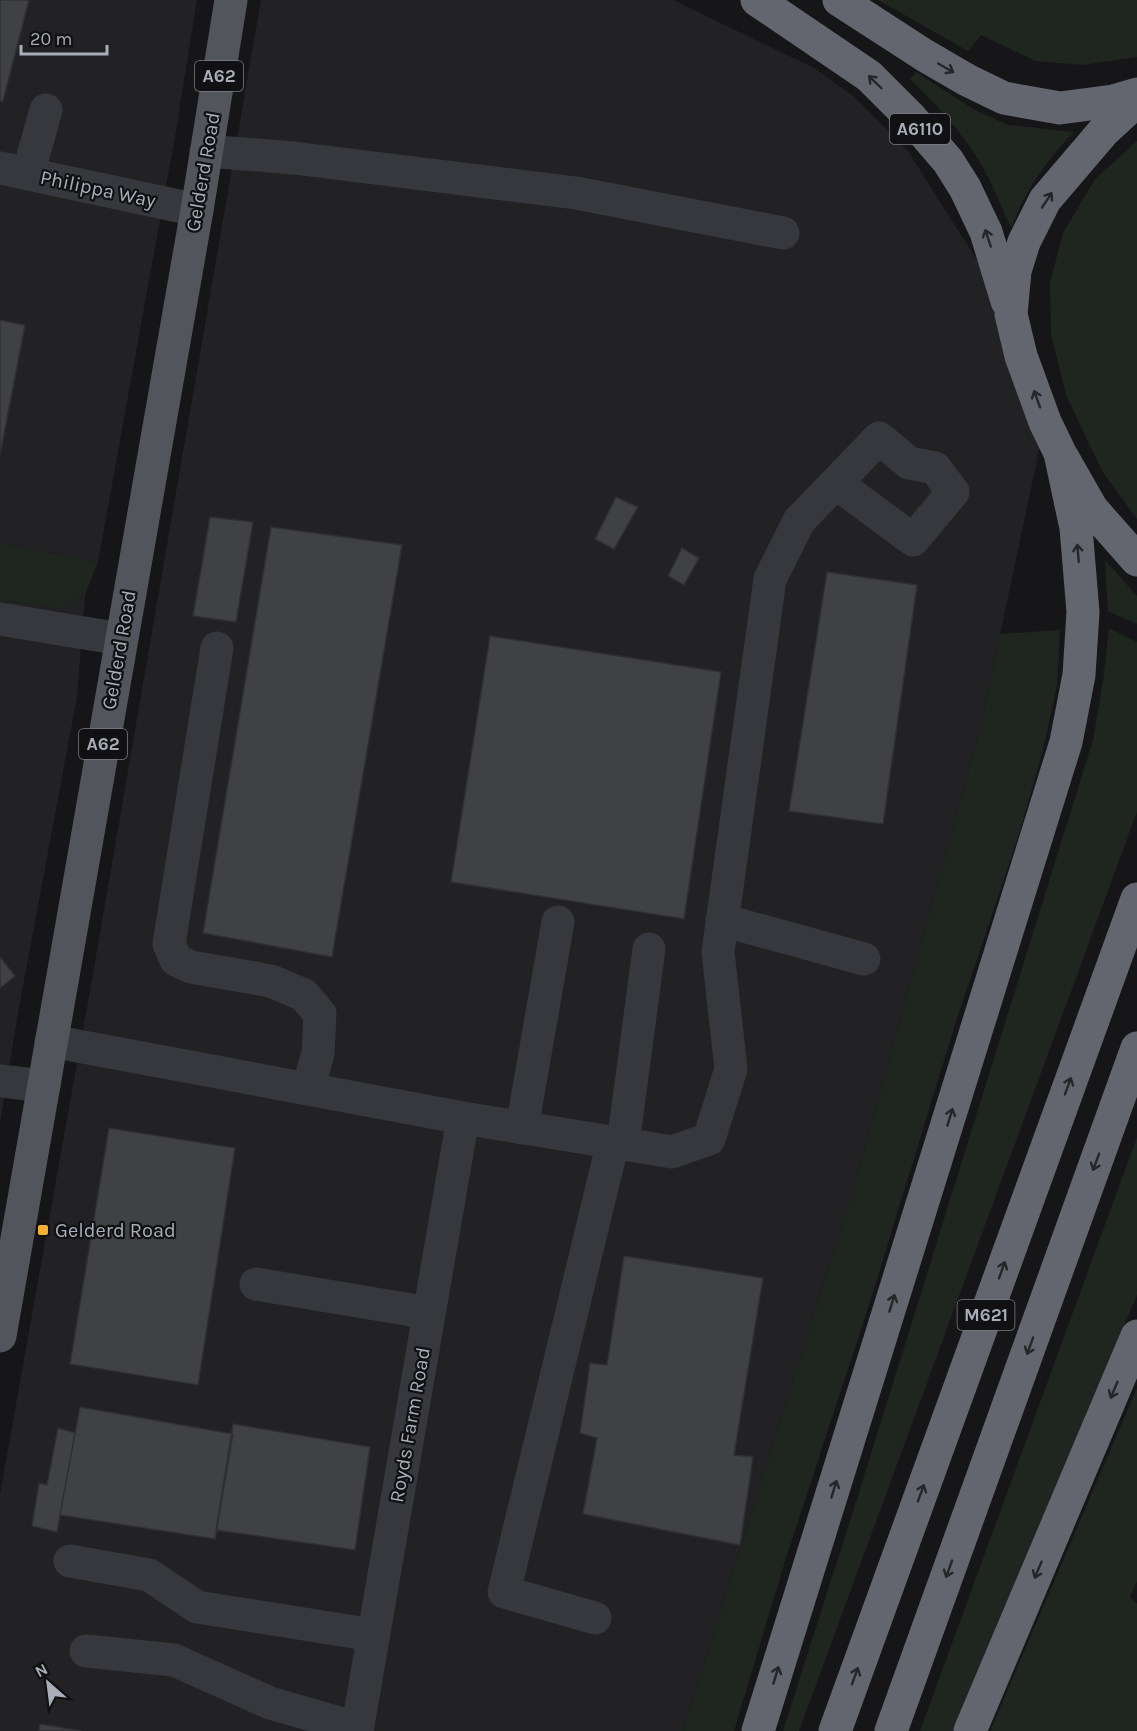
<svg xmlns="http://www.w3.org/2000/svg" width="1137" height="1731" font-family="Karla,sans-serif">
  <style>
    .built { fill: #222225 }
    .green { fill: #1e261f }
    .building { fill: #404145; stroke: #303034; stroke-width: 1.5 }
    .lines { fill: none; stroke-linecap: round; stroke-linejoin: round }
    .minor { stroke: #37383d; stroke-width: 33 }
    .major { stroke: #53555c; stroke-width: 33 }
    .highway { stroke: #63666e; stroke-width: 33 }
    .oneway { stroke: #26262a }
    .poi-dot { fill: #f2b134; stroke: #111113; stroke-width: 2 }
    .labels { text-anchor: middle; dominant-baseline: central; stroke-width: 4.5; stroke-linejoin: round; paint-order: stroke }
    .shield { fill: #111113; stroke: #7b7e86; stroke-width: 1.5 }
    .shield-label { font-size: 18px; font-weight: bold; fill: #a8adb8 }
    .street-label { font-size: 20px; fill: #a8adb8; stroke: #111113 }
    .poi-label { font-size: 20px; fill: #a8adb8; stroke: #111113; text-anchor: start }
  </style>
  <rect width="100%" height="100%" fill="#161618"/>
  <!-- built -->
  <path class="built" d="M0,0H197L175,137L98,562L0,543Z
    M261,0H673L814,68L853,96L908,151L1011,314L1045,422L980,730L854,1187L683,1731H0V1494L94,968Z
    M85,595L77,697L19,1007L0,1123V599L58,609Z"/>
  <!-- green -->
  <path class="green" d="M878,0H1137V57L1083,65L1035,61L981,35L968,51Z
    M916,72L973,109L1008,125L1074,132C1046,161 1025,191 1011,228C1001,206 992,182 979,161C960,130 936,104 910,79Z
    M1137,141V519L1102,471L1066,395L1051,334L1050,283L1063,233L1095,179Z
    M0,543L98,562L85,595L58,609L0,599Z
    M1105,560L1137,596V624L1108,611Z
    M1109,628L1137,642V812L799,1731H783L856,1502L1093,740L1103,681Z
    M1060,630L1057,686L1042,754L1019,834L953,1031L871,1299L785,1561L734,1731H683L854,1187L980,730L1000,634Z
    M1137,1137V1295L953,1731H920Z
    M1137,1388V1581L1130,1597L1137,1604V1731H990Z"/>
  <!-- building -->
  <path class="building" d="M0,0H29L3,101H0Z
    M0,320L25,325L0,455Z
    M616,497L638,507L614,549L595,539Z
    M210,517L253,522L236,622L193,616Z
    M271,527L402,545L332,957L203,933Z
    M682,548L699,558L684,585L668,576Z
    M827,572L917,585L883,824L789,811Z
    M490,636L721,672L684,919L451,882Z
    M0,957L15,976L0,988Z
    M109,1128L235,1148L198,1385L70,1364Z
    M624,1256L763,1278L734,1455L753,1457L740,1545L583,1514L597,1438L580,1433L590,1363L607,1365Z
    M80,1407L233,1434L215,1539L60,1515Z
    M233,1424L370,1447L355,1550L216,1530Z
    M58,1428L75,1433L57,1532L32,1526L39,1483L47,1485Z
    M40,1724L82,1731H39Z"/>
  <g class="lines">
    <!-- minor -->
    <path class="minor" d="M206,151L294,158L576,193L783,233
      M0,168L197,210
      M28,174L46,110
      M0,619L121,639
      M217,648L169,944L176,960L191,967L271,981L304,995L320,1014L318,1053L308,1089
      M722,920L864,959
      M51,1041L463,1118L672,1152L709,1139L731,1069L718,952L770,579L799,521L879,438L909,463L935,468L953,492L913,540L836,483
      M0,1081L44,1086
      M522,1128L558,922
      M623,1144L649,949
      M256,1284L429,1313
      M70,1561L149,1575L197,1607L373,1635
      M595,1618L504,1592L613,1142
      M86,1651L174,1660L270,1703L357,1728
      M357,1731L463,1118"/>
    <!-- major -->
    <path class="major" d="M0,1336L197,210L231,0"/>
    <!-- highway -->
    <path class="highway" d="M757,0L869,76L911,118L948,161L965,188L986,232L1007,301
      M839,0L924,55L967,80L1004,98L1060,108L1113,101L1137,94
      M1137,102L1131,106L1103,132L1045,200L1024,242L1015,271L1011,314L1021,356L1045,422L1060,453L1092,509L1137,560
      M758,1731L1066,742L1079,675L1083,612L1076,528L1060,453
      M835,1731L1137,899
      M891,1731L1137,1048
      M970,1731L1137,1336"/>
  </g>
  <!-- one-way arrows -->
  <defs><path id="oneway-shaft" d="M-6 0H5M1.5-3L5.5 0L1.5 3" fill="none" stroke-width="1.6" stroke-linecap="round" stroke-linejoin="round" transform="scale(1.5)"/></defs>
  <g class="oneway">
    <use href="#oneway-shaft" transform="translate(946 68) rotate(30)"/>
    <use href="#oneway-shaft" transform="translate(875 82) rotate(-136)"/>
    <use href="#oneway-shaft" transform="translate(1047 200) rotate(-56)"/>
    <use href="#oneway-shaft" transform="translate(988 238) rotate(-108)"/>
    <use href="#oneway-shaft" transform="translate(1037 399) rotate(-110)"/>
    <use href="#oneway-shaft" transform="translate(1078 553) rotate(-95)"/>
    <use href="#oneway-shaft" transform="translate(1068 1086) rotate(-70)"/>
    <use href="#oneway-shaft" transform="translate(950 1117) rotate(-73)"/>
    <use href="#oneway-shaft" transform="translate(1096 1162) rotate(110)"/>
    <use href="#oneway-shaft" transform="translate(1002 1270) rotate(-70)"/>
    <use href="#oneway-shaft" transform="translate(892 1303) rotate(-73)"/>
    <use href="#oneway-shaft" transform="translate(1030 1346) rotate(110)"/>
    <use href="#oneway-shaft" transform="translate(1114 1390) rotate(113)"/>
    <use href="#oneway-shaft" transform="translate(834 1489) rotate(-73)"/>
    <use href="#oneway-shaft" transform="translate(921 1493) rotate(-70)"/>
    <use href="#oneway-shaft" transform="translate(949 1569) rotate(110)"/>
    <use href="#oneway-shaft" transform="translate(1038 1570) rotate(113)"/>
    <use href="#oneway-shaft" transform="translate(776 1675) rotate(-73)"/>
    <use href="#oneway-shaft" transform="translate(855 1676) rotate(-70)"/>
  </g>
  <!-- markers -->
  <rect class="poi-dot" x="37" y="1224" width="12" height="12" rx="3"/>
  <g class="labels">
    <!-- shield labels -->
    <g class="shield">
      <rect x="195" y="61" width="48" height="30" rx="4.5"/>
      <rect x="890" y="114" width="60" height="30" rx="4.5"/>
      <rect x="79" y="729" width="48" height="30" rx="4.5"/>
      <rect x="957.5" y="1300" width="57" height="30" rx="4.5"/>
    </g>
    <g class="shield-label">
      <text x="219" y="76">A62</text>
      <text x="920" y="129">A6110</text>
      <text x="103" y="744">A62</text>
      <text x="986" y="1315">M621</text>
    </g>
    <!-- street labels -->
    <g class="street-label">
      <text transform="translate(203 172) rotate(-80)">Gelderd Road</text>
      <text transform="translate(98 189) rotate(12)">Philippa Way</text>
      <text transform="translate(119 650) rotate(-80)">Gelderd Road</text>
      <text transform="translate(410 1425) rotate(-80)">Royds Farm Road</text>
    </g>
    <!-- poi labels -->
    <g class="poi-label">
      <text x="55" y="1230">Gelderd Road</text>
    </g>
  </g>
  <!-- north arrow -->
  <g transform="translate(48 1683) rotate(332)" stroke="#111113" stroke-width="4.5" paint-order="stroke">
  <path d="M0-4.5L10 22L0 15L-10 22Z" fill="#a8adb8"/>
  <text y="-9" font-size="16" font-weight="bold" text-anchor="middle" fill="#a8adb8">N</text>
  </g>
  <!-- scale -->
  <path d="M21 45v9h86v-9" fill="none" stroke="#a8adb8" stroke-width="3"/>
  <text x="30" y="45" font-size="18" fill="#a8adb8" stroke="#111113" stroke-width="4.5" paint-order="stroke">20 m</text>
</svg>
